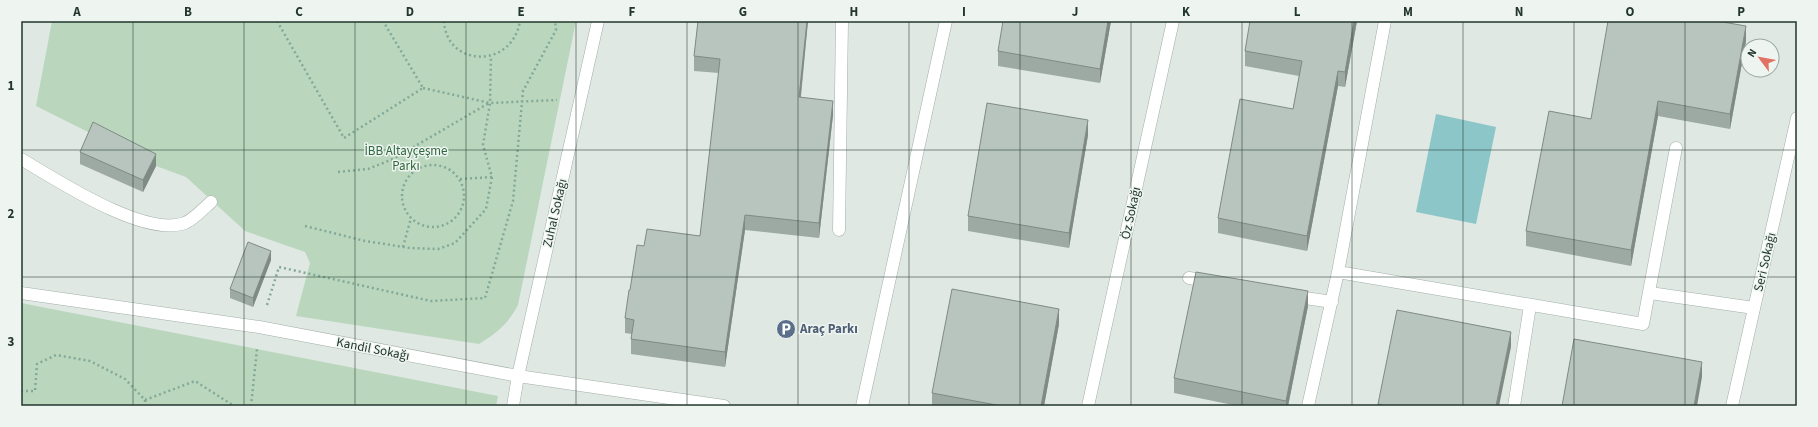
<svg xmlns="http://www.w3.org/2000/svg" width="1818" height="427" font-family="'Source Sans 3',sans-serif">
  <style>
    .green { fill: #bad7be }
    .water { fill: #8cc6c8 }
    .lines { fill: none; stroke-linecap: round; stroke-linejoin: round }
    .minor-casing { stroke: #a3afa9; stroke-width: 13 }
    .path { stroke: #83a897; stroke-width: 2.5; stroke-dasharray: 2 3; stroke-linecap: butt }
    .minor { stroke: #fff; stroke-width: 12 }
    .wall { fill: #9da9a3 }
    .shaded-wall { fill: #808a85 }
    .building { fill: #b7c5be; stroke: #808a85 }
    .grid { fill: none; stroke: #22362e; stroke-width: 1; stroke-opacity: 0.55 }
    .labels { text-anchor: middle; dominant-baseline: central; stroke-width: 3; stroke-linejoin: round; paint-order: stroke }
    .park-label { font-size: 13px; fill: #31683f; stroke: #eef5f1 }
    .street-label { font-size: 13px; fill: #22362e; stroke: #eef5f1 }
    .service-label { font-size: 13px; font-weight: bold; fill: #4e5e75; stroke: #eef5f1; text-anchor: start }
    .neatline { fill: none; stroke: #22362e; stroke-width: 1.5 }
    .grid-label { font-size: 13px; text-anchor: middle; font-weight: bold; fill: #22362e }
  </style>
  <rect width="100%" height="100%" fill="#dfe8e3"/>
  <!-- green -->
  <path class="green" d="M52,21H576L518,305C507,325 498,332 479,344L296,316L310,263L305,252L245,231L186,177L156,166L36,106Z
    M21,303L498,396L496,406H21Z"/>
  <!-- water -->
  <path class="water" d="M1436,114L1496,127L1476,224L1416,212Z"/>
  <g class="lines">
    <!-- minor casing -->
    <g class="minor-casing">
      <path id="minor" d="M21,159C57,180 144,238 185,223C194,219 203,209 211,202
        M839,230L842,21
        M1338,272L1643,324L1676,148
        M1189,278L1209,281
        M21,293L259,327L518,376L724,406
        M1650,293L1754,308
        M1292,296L1332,302
        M513,406L518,376L598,21
        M862,406L946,21
        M1088,406L1173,21
        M1308,406L1338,272L1385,21
        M1514,406L1530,306
        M1732,406L1797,118"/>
    </g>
    <!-- path -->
    <path class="path" d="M277,21L344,138L423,88L383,21
      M444,21C446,67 512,70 520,21
      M423,88L490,103L557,100
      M402 196a31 31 0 1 1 62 0a31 31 0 1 1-62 0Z
      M338,172L368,169L393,159L489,103
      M460,179L492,177
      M305,226L365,241L410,248L438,249L455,243L486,209L492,177L483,145L490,103L491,56
      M403,247L411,218
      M267,305L279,267L431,301L485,298L513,201L523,91L556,30L555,21
      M21,391H35L37,364L56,355L90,361L125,379L145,400V406
      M145,400L195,381L234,406
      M251,406L257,349"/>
    <!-- minor -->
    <use href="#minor" class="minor"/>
  </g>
  <!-- wall -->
  <path class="wall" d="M698,21H808L801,97L833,115L819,238L745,230L725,367L631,354V339L632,334L625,333V318L630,290L644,246L700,236L719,73L694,71V56Z
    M1111,21L1100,83L998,66V51Z
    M1357,21L1345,87L1338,86L1307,251L1218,233V218L1293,109L1299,76L1245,66V51Z
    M1746,41L1730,129L1658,116L1631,266L1526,246V231L1591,119Z
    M1088,135L1069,248L968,231V216Z
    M80,152L156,166L143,192L80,164Z
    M271,260L253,307L230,298V289Z
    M1308,306L1288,406H1238L1174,393V378Z
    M1059,324L1044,406H932V393Z"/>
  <!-- shaded-wall -->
  <path class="shaded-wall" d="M807,21H808L799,112V97Z
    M1108,21H1111L1100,83V69Z
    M1354,21H1357L1345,87V72Z
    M1746,26V41L1730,129V114Z
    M1338,71V86L1307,251V236Z
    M833,101V115L819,238V223Z
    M1658,101V116L1631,266V250Z
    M1088,120V135L1069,248V233Z
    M156,154V166L143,192V180Z
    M745,215V230L725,367V352Z
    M271,251V260L253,307V298Z
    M1308,291V306L1288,406H1286V401Z
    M1059,309V324L1044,406H1041Z
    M1511,332V347L1499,406H1496Z
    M1702,362V377L1697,406H1694Z"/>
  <!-- building -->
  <path class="building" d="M698,21H807L799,97L833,101L819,223L745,215L725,352L631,339L634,320L625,318L629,290H630L637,245L644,246L647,229L700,236L720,59L694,56Z
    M1003,21H1108L1100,69L998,51Z
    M1250,21H1354L1345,72L1338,71L1307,236L1218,218L1240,99L1293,109L1302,61L1245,51Z
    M1608,21H1717L1746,26L1730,114L1658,101L1631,250L1526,231L1549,111L1591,119Z
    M987,103L1088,120L1069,233L968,216Z
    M93,122L156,154L143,180L80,152Z
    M248,242L271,251L253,298L230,289Z
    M1196,272L1308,291L1286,401L1174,378Z
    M952,289L1059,309L1041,406H1002L932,393Z
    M1397,310L1511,332L1496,406H1386L1378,404Z
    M1574,339L1702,362L1694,406H1562Z"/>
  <!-- grid -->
  <path class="grid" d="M133,21V406M244,21V406M355,21V406M466,21V406M576,21V406M687,21V406M798,21V406M909,21V406M1020,21V406M1131,21V406M1242,21V406M1352,21V406M1463,21V406M1574,21V406M1685,21V406M21,150H1797M21,277H1797"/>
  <!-- icons -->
  <defs>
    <g id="parking-disc" transform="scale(1)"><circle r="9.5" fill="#5c6f8a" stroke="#eef5f1"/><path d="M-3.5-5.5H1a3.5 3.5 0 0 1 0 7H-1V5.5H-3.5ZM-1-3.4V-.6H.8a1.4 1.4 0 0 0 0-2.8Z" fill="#fff"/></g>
  </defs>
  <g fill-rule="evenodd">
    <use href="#parking-disc" x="786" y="329"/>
  </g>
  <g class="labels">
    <!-- park labels -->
    <g class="park-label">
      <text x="406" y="151">İBB Altayçeşme<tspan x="406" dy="15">Parkı</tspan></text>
    </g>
    <!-- street labels -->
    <g class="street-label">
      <text transform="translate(555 213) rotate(-77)">Zuhal Sokağı</text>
      <text transform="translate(1131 213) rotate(-78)">Öz Sokağı</text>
      <text transform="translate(1765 262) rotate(-77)">Seri Sokağı</text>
      <text transform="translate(373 349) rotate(11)">Kandil Sokağı</text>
    </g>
    <!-- service labels -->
    <g class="service-label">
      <text x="800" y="329">Araç Parkı</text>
    </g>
  </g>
  <!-- border -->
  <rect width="1818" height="427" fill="none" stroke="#eef5f1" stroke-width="44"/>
  <!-- north arrow -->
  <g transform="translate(1760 58) rotate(302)"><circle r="19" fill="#eef5f1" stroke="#9ca9a3"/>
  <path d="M0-3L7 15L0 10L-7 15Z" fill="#e17264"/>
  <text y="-6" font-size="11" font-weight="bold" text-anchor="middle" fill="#22362e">N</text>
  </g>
  <rect x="22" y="22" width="1774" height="383" class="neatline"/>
  <g class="grid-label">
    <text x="77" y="16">A</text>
    <text x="188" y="16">B</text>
    <text x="299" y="16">C</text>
    <text x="410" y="16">D</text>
    <text x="521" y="16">E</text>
    <text x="632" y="16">F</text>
    <text x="743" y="16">G</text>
    <text x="854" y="16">H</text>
    <text x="964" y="16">I</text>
    <text x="1075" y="16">J</text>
    <text x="1186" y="16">K</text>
    <text x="1297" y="16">L</text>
    <text x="1408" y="16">M</text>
    <text x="1519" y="16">N</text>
    <text x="1630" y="16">O</text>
    <text x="1741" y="16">P</text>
    <text x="11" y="90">1</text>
    <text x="11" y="218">2</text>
    <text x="11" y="346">3</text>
  </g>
</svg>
